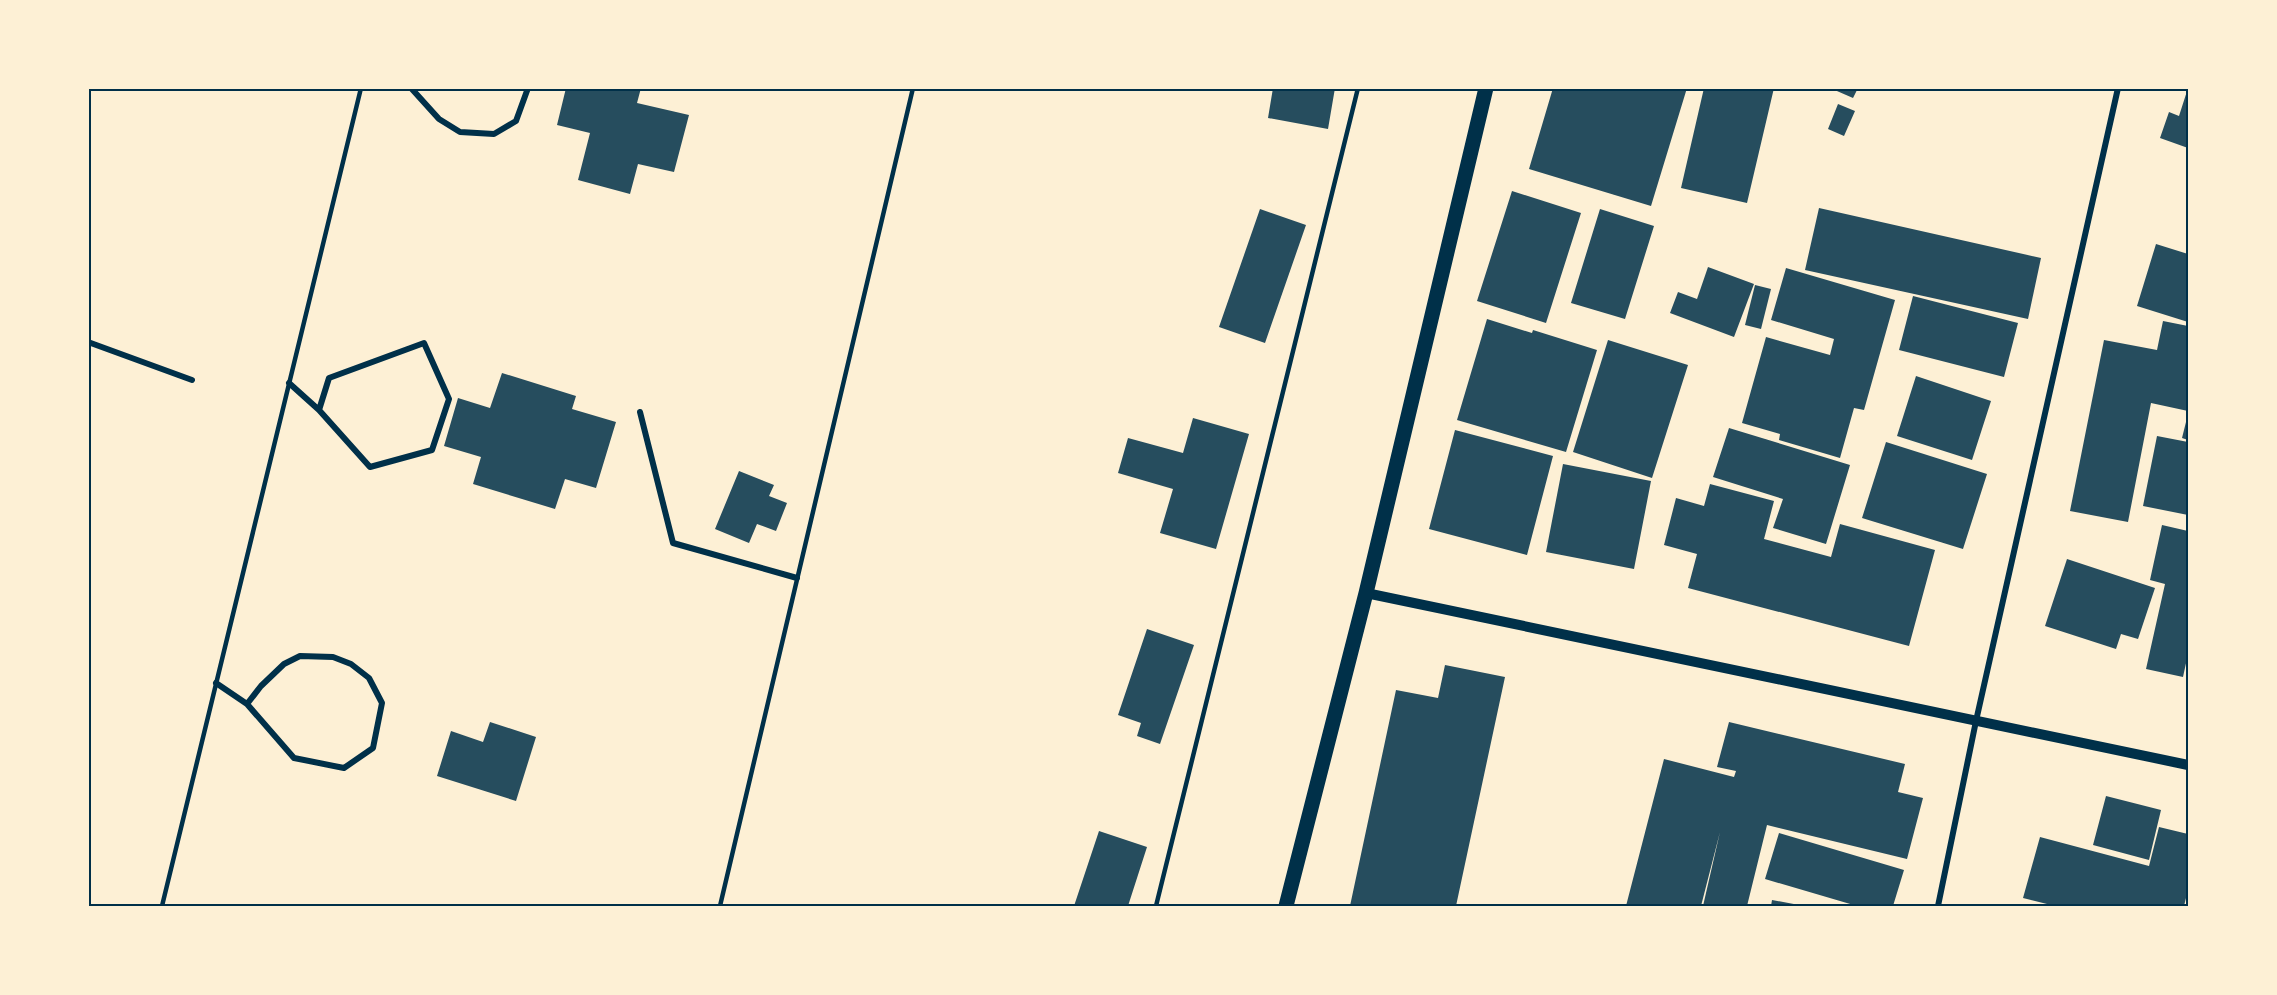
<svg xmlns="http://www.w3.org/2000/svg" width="2277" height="995" font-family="'Varela Round',sans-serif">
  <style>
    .building { fill: #264d5e }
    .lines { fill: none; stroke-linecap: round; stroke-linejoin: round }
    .service { stroke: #003049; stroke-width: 4.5 }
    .minor { stroke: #003049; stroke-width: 6 }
    .tertiary { stroke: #003049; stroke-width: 10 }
    .primary { stroke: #003049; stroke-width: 15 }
    .neatline { fill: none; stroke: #003049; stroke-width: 2 }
  </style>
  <rect width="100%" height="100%" fill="#fdf0d5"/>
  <!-- building -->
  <path class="building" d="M566,88H641L637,103L689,115L674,172L638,164L630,194L578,180L590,133L557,125Z
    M1273,88H1335L1328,129L1268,118Z
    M1553,88H1687L1651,206L1529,169Z
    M1704,88H1774L1747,203L1681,188Z
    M1830,88H1858L1853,98Z
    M2188,88V148L2160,138L2169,112L2179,116Z
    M1838,104L1855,111L1844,136L1828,129Z
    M1512,191L1581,213L1546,323L1477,301Z
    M1819,208L2041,258L2028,319L1805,270Z
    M1260,209L1306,225L1265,343L1219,327Z
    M1600,209L1654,226L1625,319L1571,303Z
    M2156,244L2188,254V322L2137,306Z
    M1708,267L1754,284L1734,337L1670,313L1678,292L1697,299Z
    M1786,268L1895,300L1864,410L1854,408L1840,458L1779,440L1780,434L1742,423L1766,337L1830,355L1834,339L1771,320Z
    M1755,285L1771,289L1761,329L1745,325Z
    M1913,296L2018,323L2004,377L1899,350Z
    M1487,319L1532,333L1533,330L1597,350L1566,452L1457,420Z
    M2163,321L2188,326V411L2151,403L2128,522L2070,511L2104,340L2157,350Z
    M1608,340L1688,365L1652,478L1573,452Z
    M502,373L576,396L572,409L616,422L596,488L565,479L555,509L473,484L481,457L444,446L458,398L490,408Z
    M1916,376L1991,401L1972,460L1897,436Z
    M2188,414V440L2182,438Z
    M1193,418L1249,434L1216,549L1160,533L1173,489L1118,473L1128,438L1183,453Z
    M1729,428L1850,465L1826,544L1773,528L1783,499L1713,477Z
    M1455,430L1553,456L1527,555L1429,529Z
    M2157,436L2188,442V515L2143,506Z
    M1886,442L1987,474L1963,549L1862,518Z
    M1563,464L1651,481L1634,569L1546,552Z
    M739,471L774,485L769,496L787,503L776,531L757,524L749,543L715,529Z
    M1710,484L1774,501L1764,539L1831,557L1840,524L1935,550L1909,646L1688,588L1697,554L1664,545L1676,498L1704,506Z
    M2162,525L2188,531V654L2183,677L2146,669L2165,584L2150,580Z
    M2067,559L2155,588L2138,639L2121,634L2116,649L2045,626Z
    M1147,629L1194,645L1160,744L1137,736L1141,723L1118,715Z
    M1445,665L1505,677L1456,906H1350L1396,690L1438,698Z
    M490,722L536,737L516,801L437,776L451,731L483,742Z
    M1729,722L1905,764L1898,792L1923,798L1907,859L1767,825L1747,906H1703L1720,832L1701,906H1626L1664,759L1734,777L1736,771L1717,767Z
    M2106,796L2161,810L2149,860L2093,845Z
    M2159,827L2188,834V890L2184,906H2055L2023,898L2040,837L2149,866Z
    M1099,831L1147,847L1128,906H1074Z
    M1779,833L1904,870L1893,906H1857L1765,879Z
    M1772,900L1799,905V906H1771Z"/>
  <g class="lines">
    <!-- service -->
    <path class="service" d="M162,906L361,88
      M720,906L913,88
      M1156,906L1358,88"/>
    <!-- minor -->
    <path class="minor" d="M411,88L439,119L460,132L494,134L516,121L528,88
      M88,342L192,380
      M289,383L319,410L370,467L432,450L449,399L424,343L329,378L319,410
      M640,412L673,543L797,578
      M216,683L247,704L294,758L344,768L373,748L382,703L369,678L351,664L333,657L300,656L284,664L261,686L247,704
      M1938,906L1976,721L2118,88"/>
    <!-- tertiary -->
    <path class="tertiary" d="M1366,593L2188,765"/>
    <!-- primary -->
    <path class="primary" d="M1286,906L1366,593L1486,88"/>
  </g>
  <!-- border -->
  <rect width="2277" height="995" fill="none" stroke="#fdf0d5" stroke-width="180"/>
  <rect x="90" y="90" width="2097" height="815" class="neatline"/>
</svg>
